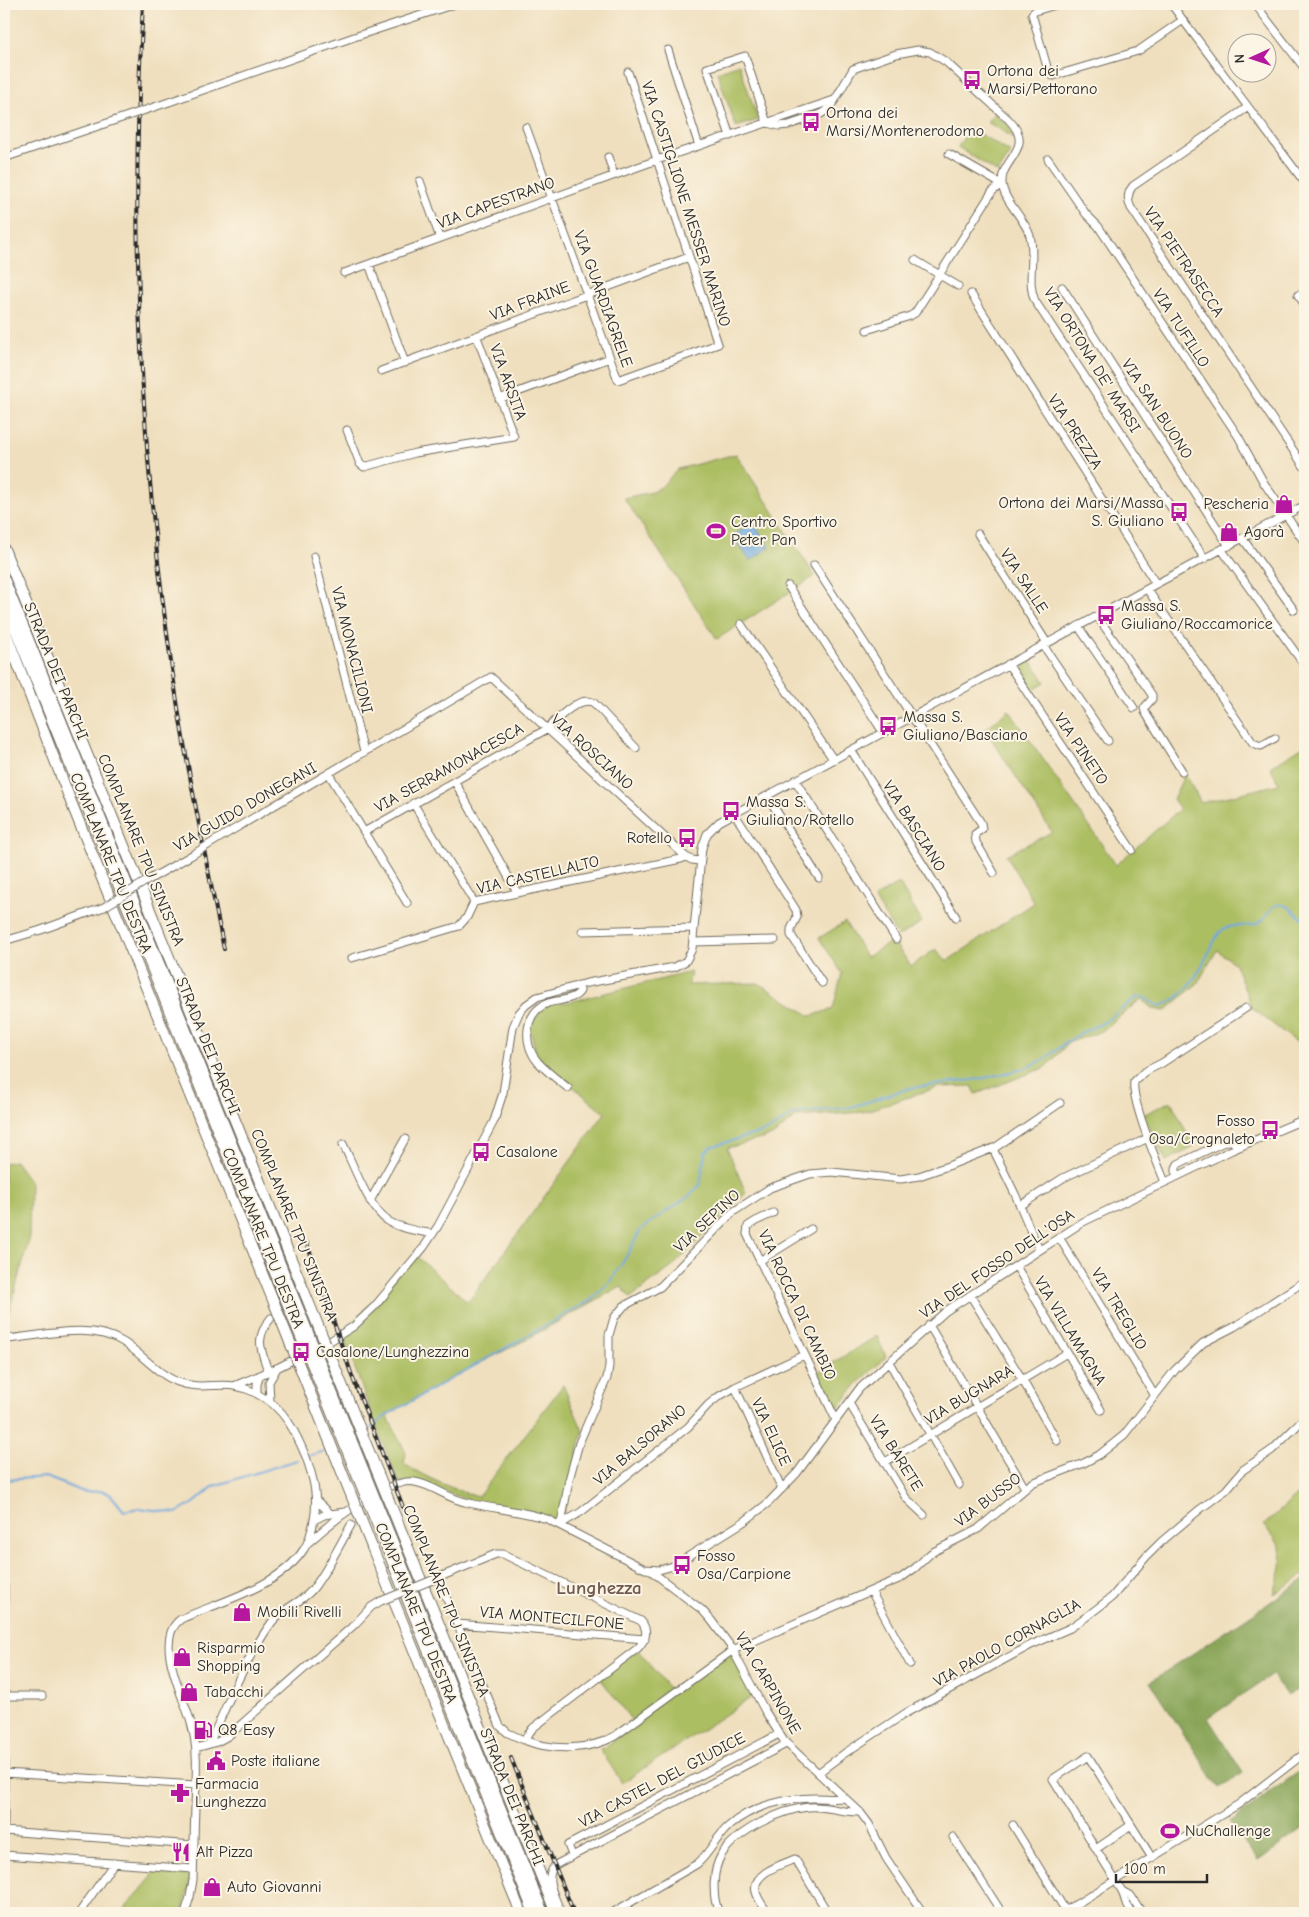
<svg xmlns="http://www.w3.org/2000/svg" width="1309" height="1917" font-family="'Comic Neue',sans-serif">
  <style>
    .green { fill: #acbe62; stroke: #6c7446 }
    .forest { fill: #89a558; stroke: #5a6842 }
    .water { fill: #6ea7de; stroke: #4c6984 }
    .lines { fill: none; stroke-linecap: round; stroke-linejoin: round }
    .stream { stroke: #6ea7de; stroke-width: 2 }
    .minor-casing { stroke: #706a5e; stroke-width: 9 }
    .highway-casing { stroke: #706a5e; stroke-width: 12 }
    .minor { stroke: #fff; stroke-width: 7 }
    .highway { stroke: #fff; stroke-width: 10 }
    .rail-casing { stroke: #2b2b2b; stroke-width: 4 }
    .rail { stroke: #fcf5e5; stroke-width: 2; stroke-dasharray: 5.5; stroke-linecap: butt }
    .minor-bridge-casing { stroke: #706a5e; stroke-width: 9; stroke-linecap: butt }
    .highway-bridge-casing { stroke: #706a5e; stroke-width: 12; stroke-linecap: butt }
    .minor-bridge { stroke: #fff; stroke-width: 7 }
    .highway-bridge { stroke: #fff; stroke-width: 10 }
    .labels { text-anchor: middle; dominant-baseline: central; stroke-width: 4; stroke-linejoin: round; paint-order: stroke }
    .poi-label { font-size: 16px; fill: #2b2b2b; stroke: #fcf5e5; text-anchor: start }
    .street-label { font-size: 16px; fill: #2b2b2b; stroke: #fcf5e5 }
    .quarter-label { font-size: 19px; font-weight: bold; fill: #6f5a52; stroke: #fcf5e5 }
  </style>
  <rect width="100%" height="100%" fill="#fcf5e5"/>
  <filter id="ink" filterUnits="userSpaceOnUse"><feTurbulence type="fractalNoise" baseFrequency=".02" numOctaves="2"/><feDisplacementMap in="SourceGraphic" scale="10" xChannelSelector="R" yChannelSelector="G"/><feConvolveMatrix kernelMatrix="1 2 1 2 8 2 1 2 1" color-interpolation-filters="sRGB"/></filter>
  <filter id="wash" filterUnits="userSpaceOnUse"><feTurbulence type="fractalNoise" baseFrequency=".0096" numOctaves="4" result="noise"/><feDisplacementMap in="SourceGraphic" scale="20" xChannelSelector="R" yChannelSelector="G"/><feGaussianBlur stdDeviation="1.12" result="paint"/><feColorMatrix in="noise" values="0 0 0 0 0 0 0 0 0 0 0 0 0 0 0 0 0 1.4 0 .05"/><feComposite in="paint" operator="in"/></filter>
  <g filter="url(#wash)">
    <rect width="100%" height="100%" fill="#efdfbe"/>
    <!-- green -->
    <path class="green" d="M739,64L758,120L736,127L717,72Z
      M994,113L1009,127L1014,138L987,122Z
      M970,128L1011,153L998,173L958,147Z
      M736,454L815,576L717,639L624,498L652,492L661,487L678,469Z
      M1029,657L1045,682L1032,690L1016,665Z
      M1009,710L1116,865L1180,809L1173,799L1185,774L1201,803L1279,784L1270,767L1305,745V1047L1304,1048L1252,1008L1235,964L1217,950L1197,984L1165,1011L1153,1009L1141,999L1102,1031L1068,1043L1046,1067L976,1094L972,1086L939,1087L863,1112L796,1117L772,1136L727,1148L746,1193L672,1267L630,1298L621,1286L527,1339L465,1371L387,1415L406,1453L404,1464C427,1478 452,1489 478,1497L563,1385L583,1431L561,1524L482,1505L426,1485L399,1482L377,1429L342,1333L416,1256L468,1302L605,1113L537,1057L529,1025L548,1003L569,1002L691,972L688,985L758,983L811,1016L833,1009L842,973L819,938L845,922L866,957L893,941L911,966L936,949L947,961L1034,903L1006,855L1052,832L985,729Z
      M899,883L922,922L898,937L874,898Z
      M1171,1101L1194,1147L1166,1161L1143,1115Z
      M15,1161L30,1182L29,1240L7,1319L4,1313V1163Z
      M877,1336L886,1357L857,1384L839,1407L835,1408L818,1372Z
      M1305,1488V1574L1274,1594C1283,1561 1289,1552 1264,1525Z
      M729,1649L755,1695L622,1783L600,1749L605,1747L635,1725L600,1678L638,1650L671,1691Z
      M154,1869L191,1871L189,1889L182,1913H121L151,1878Z"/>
    <!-- forest -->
    <path class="forest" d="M1305,1579V1695L1300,1689L1287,1696L1272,1675L1208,1718L1243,1773L1219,1788L1150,1682Z
      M1305,1767V1827L1258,1861L1230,1822Z"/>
    <!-- water -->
    <path class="water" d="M753,522L770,547L750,561L733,536Z"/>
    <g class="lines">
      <!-- stream -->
      <path class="stream" d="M365,1433L387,1415L591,1300L609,1283L625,1259L641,1229L689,1196L700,1185L705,1153L710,1147L770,1130L792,1115L801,1113L852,1107L910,1088L980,1079L1024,1069L1045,1059L1064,1044L1081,1033L1105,1022L1137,997H1143L1158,1006C1183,1002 1199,973 1209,952C1213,946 1215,937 1220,932C1230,921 1248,930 1260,922C1269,917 1271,902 1283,905C1292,906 1296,917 1305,919
        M308,1456L329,1450
        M4,1480L46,1477L78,1490L85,1492L103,1491L111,1495L124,1511L139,1508L176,1513L194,1503L214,1486L297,1460"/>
    </g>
  </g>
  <g filter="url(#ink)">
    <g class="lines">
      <!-- minor casing -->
      <g class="minor-casing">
        <path id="minor" d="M1059,4L1035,11L1032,14L1049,74L1053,76L1138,51L1183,20
          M1171,4L1305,183
          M1255,4L1305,69
          M668,50L699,146
          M169,102L354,37L455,4
          M1248,107L1133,186C1127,193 1127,200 1131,208L1305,468
          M767,123L779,126L789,125L821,114L828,109L835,100L853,69L896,54L918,50L930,52L946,62L1009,120C1036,148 1001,159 1002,182C1002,200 1025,218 1030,236C1036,257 1026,281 1035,301L1205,559
          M526,127L618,380L718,344L628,72
          M730,136L707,68L745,56L767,123
          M949,154L1001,184
          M608,157L614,175
          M4,158L116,120
          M1048,159L1086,214L1098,226L1238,436L1264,483L1305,543
          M420,181L440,238
          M915,260L958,286
          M369,264L405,363
          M344,273L657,160L834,100
          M1062,287L1229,546
          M971,294L1156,584
          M1298,295L1305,305
          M867,330L910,316L915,313L992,192L1001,184
          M381,371L689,257
          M499,399L610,358
          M347,430L360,464L364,467L415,453L514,437L477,337
          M978,534L1047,643
          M1243,539L1294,610
          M1222,550L1305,666
          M314,556L364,752
          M814,565L981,823L982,829L975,834L976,842L994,873
          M788,586L883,732
          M1147,589L1253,743L1261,746L1275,738
          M1097,616L1152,695V699L1144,708L1145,712L1182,771
          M741,624L833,759
          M1078,626L1134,708
          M1043,645L1108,741
          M1008,664L1132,850
          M851,750L956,917
          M329,774L407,903
          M795,780L896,939
          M455,782L517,892
          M767,796L819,878
          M413,803L474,902
          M734,813L796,910L797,917L791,929V935L822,983
          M364,832L547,729C556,720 580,694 594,703L636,748
          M226,834L491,677L686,857L692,860L699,861
          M150,879L192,855
          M582,931L694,928
          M4,941L41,930L104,907
          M693,942L775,940
          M352,958L459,926L467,917L474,902L681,859L686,857
          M568,1088C558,1080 547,1072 538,1062C522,1044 524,1012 548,1003C558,1000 575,1000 580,991L579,985
          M1299,1122L1305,1132
          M343,1144C353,1164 369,1209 388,1221C401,1229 419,1231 433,1234
          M993,1149L1015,1194L1039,1250
          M1176,1177V1168L1178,1164L1226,1141H1232L1239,1147
          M1165,1182C1157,1162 1131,1101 1134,1082L1144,1072L1162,1063L1246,1008
          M370,1201L405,1139
          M1020,1206L1063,1178L1148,1138
          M773,1213L756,1221L748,1226L747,1234L836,1420
          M1059,1237L1155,1396
          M761,1260L811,1229
          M1016,1266L1101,1410
          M970,1295L1022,1379L1057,1441
          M929,1325L1025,1488
          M4,1339C41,1337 88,1321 123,1342C142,1354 157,1374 178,1382C199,1390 215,1383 235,1386C242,1387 253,1391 259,1395C284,1407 296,1433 306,1457C314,1479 318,1497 314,1520C312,1530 310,1540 304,1549C281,1586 219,1602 181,1619C152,1639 184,1697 191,1723C199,1750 196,1779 195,1807C194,1831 194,1856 193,1880L190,1897L185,1913
          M889,1362L959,1485
          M268,1371C261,1349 254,1339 271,1318
          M234,1386L277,1368L330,1341L354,1326L375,1306L424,1247L438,1226L494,1121L503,1093L513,1027L519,1013L526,1005L537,997L587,983L675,967L686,961L692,949L702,848L707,834L719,822L1156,584L1305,505
          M735,1387L782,1489
          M257,1393V1384L260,1375
          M270,1401L269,1382L277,1368
          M849,1403L906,1498L924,1515
          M885,1462L1067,1353
          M316,1500L331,1514
          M314,1520L324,1515L345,1512
          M561,1524L569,1480L579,1443L607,1378L609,1366V1335L614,1318L624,1306L660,1287L733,1212L770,1188L810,1174L832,1172L901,1179L919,1176L948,1166L996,1147L1060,1103
          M561,1524L581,1512L688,1427L708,1405L718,1397L735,1387L804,1355
          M308,1543C329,1524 387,1477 415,1482C433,1485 447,1498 465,1502C492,1509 520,1510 547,1519L645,1569L659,1570L673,1566L745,1521L768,1503L797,1473L859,1389L946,1311L1083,1222L1232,1150L1305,1119
          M651,1571L702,1610L711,1620L731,1647L765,1711L784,1741L860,1812L869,1824L886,1858L923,1913
          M438,1578L500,1726L508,1733L524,1740
          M430,1581L496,1554H503L641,1621C649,1631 646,1639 638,1648L533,1728L524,1740C552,1751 589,1751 615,1736L733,1650L901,1578L915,1568L931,1553L978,1529L1032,1483L1084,1463L1099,1455L1124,1435L1175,1370L1203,1343L1234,1327L1305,1281
          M4,1585V1633
          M871,1591L910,1664
          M457,1624L645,1639
          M4,1696H42
          M209,1744C228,1703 245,1659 272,1622C282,1609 300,1603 311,1591C325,1575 340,1544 351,1525
          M196,1748L217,1742L228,1736L355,1624L371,1607L381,1601
          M4,1749V1825
          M4,1773L196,1785
          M818,1773L845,1753L906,1713L1031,1645L1070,1628L1086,1617L1112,1597L1146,1557L1161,1542L1199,1510L1226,1490L1243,1470L1272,1450L1305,1418
          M1013,1825L1067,1913
          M4,1831L194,1845
          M953,1837L1002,1913
          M1096,1849L1131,1825
          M4,1855L193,1869
          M572,1855L568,1845L779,1734
          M1122,1891L1126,1903L1132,1913
          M79,1913L114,1863
          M561,1913C556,1898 541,1876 557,1864L786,1744
          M612,1913L697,1864C710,1853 716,1837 729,1826C751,1806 785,1798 815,1798C825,1798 835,1799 845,1798
          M719,1913C712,1897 712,1870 722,1854C738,1830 780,1810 808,1807C826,1805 842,1813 860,1812
          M768,1913C764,1907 758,1900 756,1892C751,1873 783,1864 795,1859L828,1913
          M1062,1913L1239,1804L1305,1753
          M1142,1913L1131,1896L1122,1891L1053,1779L1088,1756L1152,1858"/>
      </g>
      <!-- highway casing -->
      <g class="highway-casing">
        <path id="highway" d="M4,549L304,1291
          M4,579L293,1296
          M4,601L286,1300
          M4,628L71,802L275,1305
          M402,1533L556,1913
          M391,1538L543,1913
          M384,1541L534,1913
          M372,1547L521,1913"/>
      </g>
      <!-- minor -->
      <use href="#minor" class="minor"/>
      <!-- highway -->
      <use href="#highway" class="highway"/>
      <!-- rail casing -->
      <g class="rail-casing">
        <path id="rail" d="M143,4C129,240 141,480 179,714C192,793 208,871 224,949
          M307,1243L352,1376L405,1512
          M511,1758L574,1913"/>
      </g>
      <!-- rail -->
      <use href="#rail" class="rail"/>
      <!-- minor-bridge casing -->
      <g class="minor-bridge-casing">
        <path id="minor-bridge" d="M116,120L169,102
          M192,855L226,834
          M104,907L150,879
          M381,1601L430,1581"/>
      </g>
      <!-- highway-bridge casing -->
      <g class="highway-bridge-casing">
        <path id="highway-bridge" d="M304,1291L402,1533
          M293,1296L391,1538
          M286,1300L384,1541
          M275,1305L372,1547"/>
      </g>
      <!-- minor-bridge -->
      <use href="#minor-bridge" class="minor-bridge"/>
      <!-- highway-bridge -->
      <use href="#highway-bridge" class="highway-bridge"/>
    </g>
  </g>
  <!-- icons -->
  <defs>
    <g id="bus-bare" transform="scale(1.5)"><path d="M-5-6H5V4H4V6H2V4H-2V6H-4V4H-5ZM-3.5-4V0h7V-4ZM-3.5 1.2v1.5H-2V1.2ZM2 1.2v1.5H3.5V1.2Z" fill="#b5179e" stroke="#fcf5e5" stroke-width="2.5" paint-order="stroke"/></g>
    <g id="shop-bare" transform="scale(1.5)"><path d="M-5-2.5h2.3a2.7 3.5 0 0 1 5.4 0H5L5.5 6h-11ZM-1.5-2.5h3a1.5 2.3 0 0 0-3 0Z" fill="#b5179e" stroke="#fcf5e5" stroke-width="2.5" paint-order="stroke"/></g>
    <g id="stadium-bare" transform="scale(1.5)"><path d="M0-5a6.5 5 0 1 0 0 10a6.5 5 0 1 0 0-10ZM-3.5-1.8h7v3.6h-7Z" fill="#b5179e" stroke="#fcf5e5" stroke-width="2.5" paint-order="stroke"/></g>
    <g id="fuel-bare" transform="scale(1.5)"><path d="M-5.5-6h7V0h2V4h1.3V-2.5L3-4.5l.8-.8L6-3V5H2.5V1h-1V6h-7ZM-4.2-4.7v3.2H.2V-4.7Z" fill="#b5179e" stroke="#fcf5e5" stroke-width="2.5" paint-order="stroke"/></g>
    <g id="civic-bare" transform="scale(1.5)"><path d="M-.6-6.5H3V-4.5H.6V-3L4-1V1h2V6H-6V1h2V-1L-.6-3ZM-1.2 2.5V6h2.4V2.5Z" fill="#b5179e" stroke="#fcf5e5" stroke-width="2.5" paint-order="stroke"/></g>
    <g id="pharmacy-bare" transform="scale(1.5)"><path d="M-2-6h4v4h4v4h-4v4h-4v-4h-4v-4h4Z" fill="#b5179e" stroke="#fcf5e5" stroke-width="2.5" paint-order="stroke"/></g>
    <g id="restaurant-bare" transform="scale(1.5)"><path d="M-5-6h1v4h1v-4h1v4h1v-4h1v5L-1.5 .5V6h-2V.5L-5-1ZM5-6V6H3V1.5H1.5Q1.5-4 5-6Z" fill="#b5179e" stroke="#fcf5e5" stroke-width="2.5" paint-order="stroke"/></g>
  </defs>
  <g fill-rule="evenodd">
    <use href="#bus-bare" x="972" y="80"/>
    <use href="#bus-bare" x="811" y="122"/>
    <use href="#shop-bare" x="1284" y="504"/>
    <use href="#bus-bare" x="1179" y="512"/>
    <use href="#stadium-bare" x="716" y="531"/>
    <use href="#shop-bare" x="1229" y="532"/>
    <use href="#bus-bare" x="1106" y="615"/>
    <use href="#bus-bare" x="888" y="726"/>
    <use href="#bus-bare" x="731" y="811"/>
    <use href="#bus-bare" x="687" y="838"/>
    <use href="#bus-bare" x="1270" y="1130"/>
    <use href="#bus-bare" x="481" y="1152"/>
    <use href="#bus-bare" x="301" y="1352"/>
    <use href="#bus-bare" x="682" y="1565"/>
    <use href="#shop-bare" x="242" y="1612"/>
    <use href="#shop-bare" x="182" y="1657"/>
    <use href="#shop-bare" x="189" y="1692"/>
    <use href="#fuel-bare" x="203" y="1730"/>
    <use href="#civic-bare" x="216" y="1761"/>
    <use href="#pharmacy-bare" x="180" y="1793"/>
    <use href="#stadium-bare" x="1170" y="1831"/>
    <use href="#restaurant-bare" x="181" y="1852"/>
    <use href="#shop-bare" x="212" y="1887"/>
  </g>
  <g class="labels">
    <!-- poi labels -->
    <g class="poi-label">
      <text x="987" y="71">Ortona dei<tspan x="987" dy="18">Marsi/Pettorano</tspan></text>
      <text x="826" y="113">Ortona dei<tspan x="826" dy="18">Marsi/Montenerodomo</tspan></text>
      <text x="1164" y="503" text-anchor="end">Ortona dei Marsi/Massa<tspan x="1164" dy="18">S. Giuliano</tspan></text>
      <text x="1269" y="504" text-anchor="end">Pescheria</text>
      <text x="731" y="522">Centro Sportivo<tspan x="731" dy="18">Peter Pan</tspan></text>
      <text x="1244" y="532">Agorà</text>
      <text x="1121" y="606">Massa S.<tspan x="1121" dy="18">Giuliano/Roccamorice</tspan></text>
      <text x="903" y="717">Massa S.<tspan x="903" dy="18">Giuliano/Basciano</tspan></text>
      <text x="746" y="802">Massa S.<tspan x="746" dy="18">Giuliano/Rotello</tspan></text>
      <text x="672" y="838" text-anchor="end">Rotello</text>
      <text x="1255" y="1121" text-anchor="end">Fosso<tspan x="1255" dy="18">Osa/Crognaleto</tspan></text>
      <text x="496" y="1152">Casalone</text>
      <text x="316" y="1352">Casalone/Lunghezzina</text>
      <text x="697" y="1556">Fosso<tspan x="697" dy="18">Osa/Carpione</tspan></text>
      <text x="257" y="1612">Mobili Rivelli</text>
      <text x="197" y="1648">Risparmio<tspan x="197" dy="18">Shopping</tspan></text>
      <text x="204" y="1692">Tabacchi</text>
      <text x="218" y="1730">Q8 Easy</text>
      <text x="231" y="1761">Poste italiane</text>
      <text x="195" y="1784">Farmacia<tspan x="195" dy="18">Lunghezza</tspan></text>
      <text x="1185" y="1831">NuChallenge</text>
      <text x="196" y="1852">Alt Pizza</text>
      <text x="227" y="1887">Auto Giovanni</text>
    </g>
    <!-- street labels -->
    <g class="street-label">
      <text transform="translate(496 203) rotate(-20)">VIA CAPESTRANO</text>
      <text transform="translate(686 204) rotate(72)">VIA CASTIGLIONE MESSER MARINO</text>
      <text transform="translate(1184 262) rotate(56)">VIA PIETRASECCA</text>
      <text transform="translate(603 299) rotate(70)">VIA GUARDIAGRELE</text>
      <text transform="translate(530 301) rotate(-21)">VIA FRAINE</text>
      <text transform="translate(1181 328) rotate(57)">VIA TUFILLO</text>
      <text transform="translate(1092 360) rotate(58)">VIA ORTONA DE' MARSI</text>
      <text transform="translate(508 382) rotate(70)">VIA ARSITA</text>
      <text transform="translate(1157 409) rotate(57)">VIA SAN BUONO</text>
      <text transform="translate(1075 432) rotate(57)">VIA PREZZA</text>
      <text transform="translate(1024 581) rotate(57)">VIA SALLE</text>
      <text transform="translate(352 650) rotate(76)">VIA MONACILIONI</text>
      <text transform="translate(56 671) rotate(68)">STRADA DEI PARCHI</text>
      <text transform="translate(1081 749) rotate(56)">VIA PINETO</text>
      <text transform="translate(592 752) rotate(42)">VIA ROSCIANO</text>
      <text transform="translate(449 768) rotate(-29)">VIA SERRAMONACESCA</text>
      <text transform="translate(245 807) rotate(-30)">VIA GUIDO DONEGANI</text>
      <text transform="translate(914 826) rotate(58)">VIA BASCIANO</text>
      <text transform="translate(141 850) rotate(68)">COMPLANARE TPU SINISTRA</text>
      <text transform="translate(111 863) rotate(68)">COMPLANARE TPU DESTRA</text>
      <text transform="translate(538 875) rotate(-13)">VIA CASTELLALTO</text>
      <text transform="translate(208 1046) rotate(68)">STRADA DEI PARCHI</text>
      <text transform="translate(707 1221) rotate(-43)">VIA SEPINO</text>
      <text transform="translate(294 1225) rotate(68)">COMPLANARE TPU SINISTRA</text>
      <text transform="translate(263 1238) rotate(68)">COMPLANARE TPU DESTRA</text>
      <text transform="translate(997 1264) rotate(-34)">VIA DEL FOSSO DELL'OSA</text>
      <text transform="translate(797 1305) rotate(65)">VIA ROCCA DI CAMBIO</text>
      <text transform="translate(1119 1309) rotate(59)">VIA TREGLIO</text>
      <text transform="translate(1070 1331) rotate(59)">VIA VILLAMAGNA</text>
      <text transform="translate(969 1395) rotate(-31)">VIA BUGNARA</text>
      <text transform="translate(771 1432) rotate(65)">VIA ELICE</text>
      <text transform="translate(640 1445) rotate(-40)">VIA BALSORANO</text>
      <text transform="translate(896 1453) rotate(58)">VIA BARETE</text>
      <text transform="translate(988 1500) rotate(-37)">VIA BUSSO</text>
      <text transform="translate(446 1601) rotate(68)">COMPLANARE TPU SINISTRA</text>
      <text transform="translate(416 1613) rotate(68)">COMPLANARE TPU DESTRA</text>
      <text transform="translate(552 1618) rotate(5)">VIA MONTECILFONE</text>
      <text transform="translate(1007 1643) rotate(-29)">VIA PAOLO CORNAGLIA</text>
      <text transform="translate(768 1683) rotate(60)">VIA CARPINONE</text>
      <text transform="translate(662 1780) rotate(-28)">VIA CASTEL DEL GIUDICE</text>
      <text transform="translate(512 1797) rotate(68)">STRADA DEI PARCHI</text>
    </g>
    <!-- quarter labels -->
    <g class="quarter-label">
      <text x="599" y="1588">Lunghezza</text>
    </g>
  </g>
  <!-- margin -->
  <rect width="1309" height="1917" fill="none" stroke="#fcf5e5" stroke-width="20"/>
  <!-- north arrow -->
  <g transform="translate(1252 58) rotate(267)"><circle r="24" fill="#fcf5e5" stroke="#a8a49b"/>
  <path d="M0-4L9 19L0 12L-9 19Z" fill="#b5179e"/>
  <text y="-8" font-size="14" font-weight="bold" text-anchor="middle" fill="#2b2b2b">N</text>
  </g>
  <!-- scale -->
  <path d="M1116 1874v8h91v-8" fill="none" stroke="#2b2b2b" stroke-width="2.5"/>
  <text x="1124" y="1874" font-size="15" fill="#2b2b2b" stroke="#fcf5e5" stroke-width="4" paint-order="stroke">100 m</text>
</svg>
